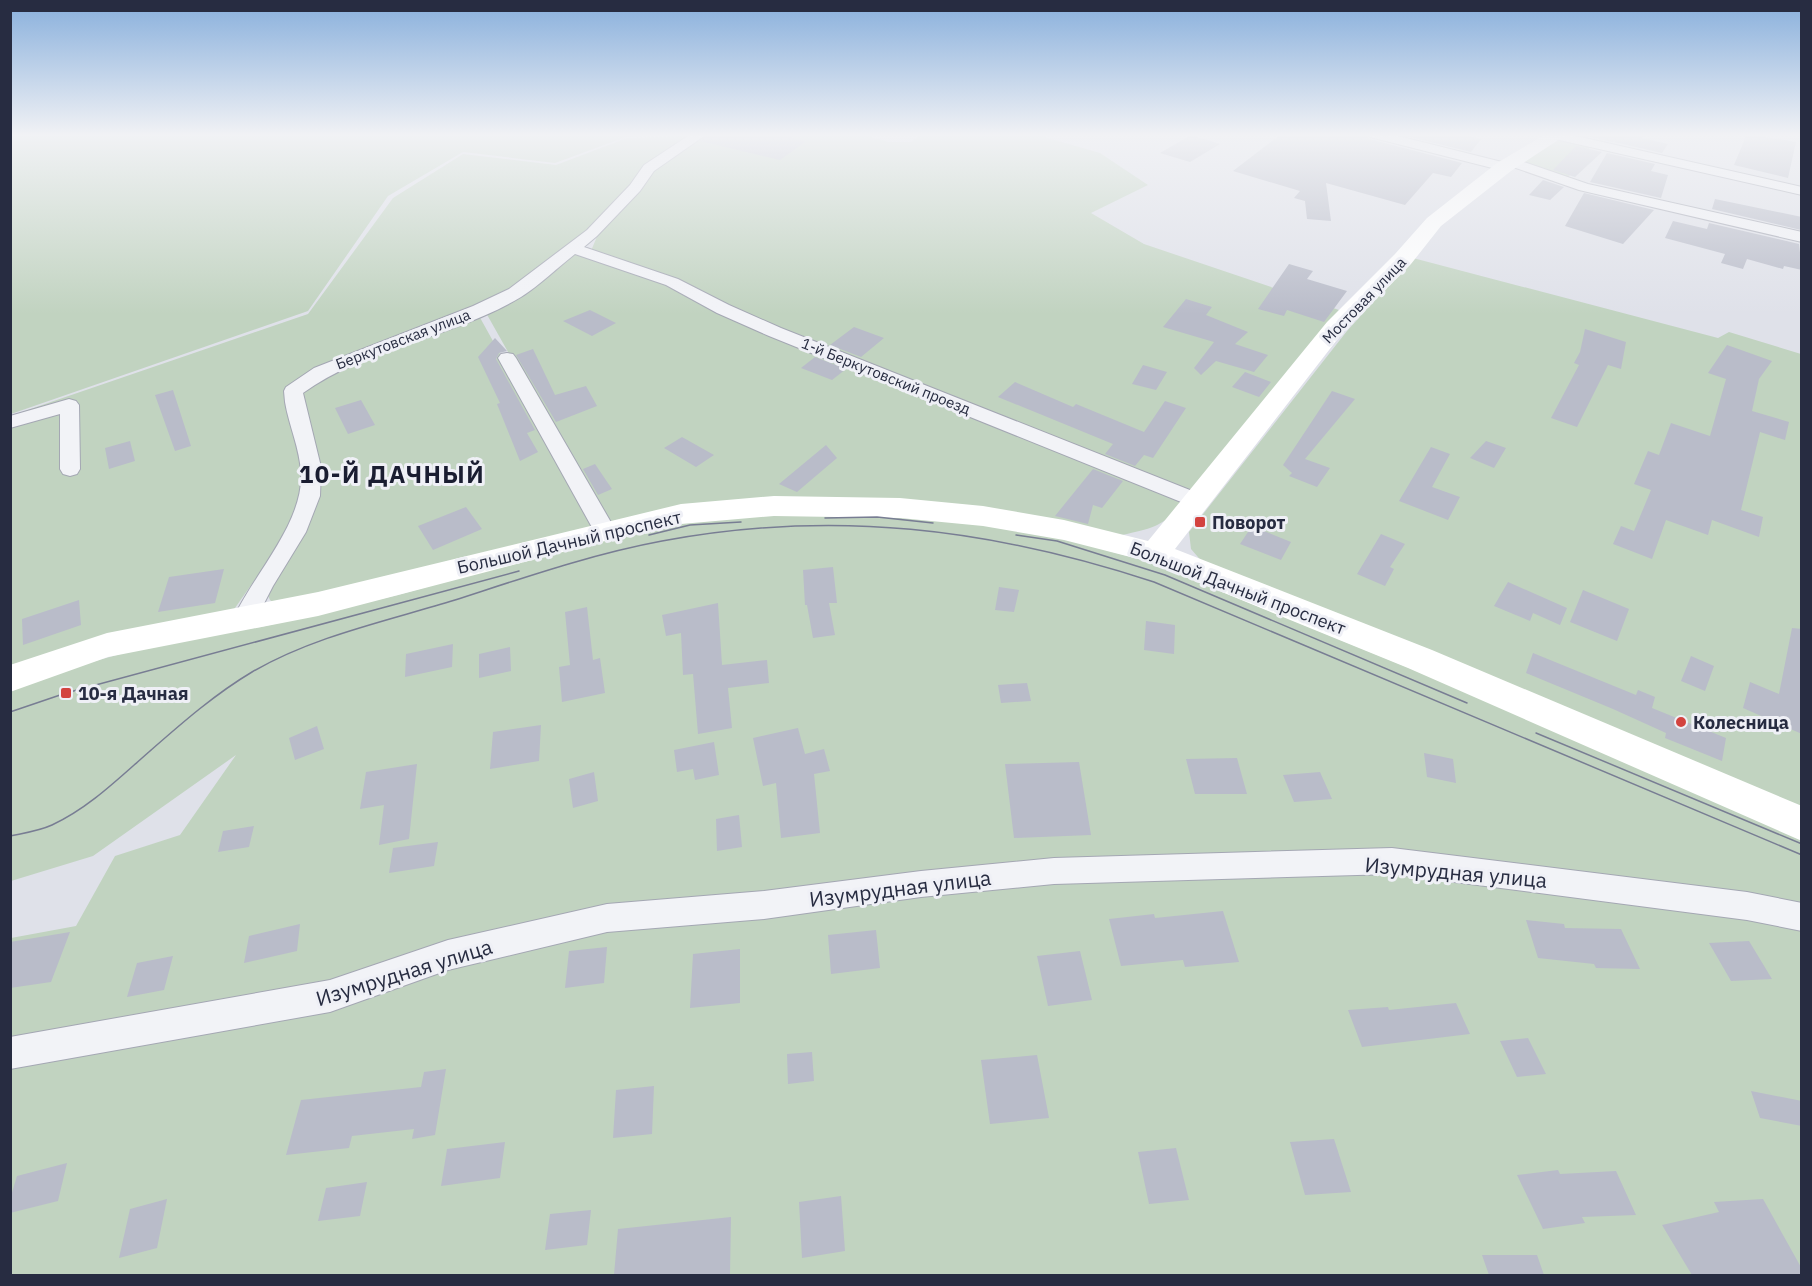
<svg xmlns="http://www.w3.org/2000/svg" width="1812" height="1286" font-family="'IBM Plex Sans',sans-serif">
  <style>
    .green { fill: #c1d3c0 }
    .building { fill: #b9bcc9 }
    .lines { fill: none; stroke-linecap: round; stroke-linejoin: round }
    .street-casing { stroke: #a4a7b3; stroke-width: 2 }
    .street { fill: #f2f3f7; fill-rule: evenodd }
    .secondary { fill: #fff; fill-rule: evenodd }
    .tram { stroke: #787d93; stroke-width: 1.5 }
    .poi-dot { fill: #d3433f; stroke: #eff0f6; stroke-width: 2 }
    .labels { text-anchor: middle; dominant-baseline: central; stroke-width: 6; stroke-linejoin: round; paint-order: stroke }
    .far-street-label { font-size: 15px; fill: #272c41; stroke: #eff0f6 }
    .poi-label { font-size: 18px; font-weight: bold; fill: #272c41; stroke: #eff0f6; text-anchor: start }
    .street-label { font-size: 18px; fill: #272c41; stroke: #eff0f6 }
    .near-street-label { font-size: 21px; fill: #272c41; stroke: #eff0f6 }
    .district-label { font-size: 24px; font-weight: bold; letter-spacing: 1.5px; fill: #1a1d31; stroke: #eff0f6 }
  </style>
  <rect width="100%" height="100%" fill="#dfe1e9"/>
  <!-- green -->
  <path class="green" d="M10,134H695L626,137L555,163L463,152L388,196L308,311L11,414Z
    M705,134H859L889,142H911L921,134H1034L1100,153L1148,185L1091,213L1144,244L1339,310L1193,493L1185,492L591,251L598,234L653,169Z
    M689,136L644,169L587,232L513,292L286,393C293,426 308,463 303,497C300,521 246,591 231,614L11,669L10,416L308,314L393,198L463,154L556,165L627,138Z
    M1559,140L1591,146L1567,179L1526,163L1525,160Z
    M576,253L617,265L1186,499C1165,526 1154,528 1122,535L899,502L605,525L485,311L518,295Z
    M1413,258L1718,338L1729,332L1801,354V813L1204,564L1191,549L1189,532L1347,331Z
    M478,314L596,527L278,606L270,600L267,593L318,500L303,392L323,374Z
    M826,510L977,523L1062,538L1149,562L1414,670L1801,836V1275H11V938L76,926L115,856L180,835L236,755L93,856L11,881L10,692L52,673L171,640L261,627L398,595L605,537L683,521Z"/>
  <!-- building -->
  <path class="building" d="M709,134H780L805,142L780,160L700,141Z
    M1281,134H1366L1369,139L1462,163L1451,177L1433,173L1405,205L1326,183L1331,221L1307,219L1305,201L1294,198L1300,191L1233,171Z
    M1398,134H1461L1481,139L1471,152Z
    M1587,134H1645L1642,138L1668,144L1662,153L1614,142L1615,140L1613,142L1585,136Z
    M1747,134L1796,142L1788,178L1734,165Z
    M1191,135L1220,144L1190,162L1160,153Z
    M1576,146L1602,152L1575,177L1553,170Z
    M1607,153L1655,164L1651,171L1668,175L1661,198L1590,182Z
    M1543,180L1564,187L1550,200L1529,195Z
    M1584,193L1654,210L1623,244L1565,226Z
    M1715,199L1802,217L1801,230L1712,209Z
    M1673,221L1707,229L1709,223L1799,244L1802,270L1784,266L1783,269L1747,259L1743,269L1721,263L1725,254L1665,238Z
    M1289,264L1313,271L1307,279L1347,291L1324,322L1287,310L1284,316L1258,309Z
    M1186,299L1212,307L1206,315L1248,332L1235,344L1268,355L1254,372L1216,361L1201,375L1194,368L1214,342L1163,327Z
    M590,310L616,323L592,336L563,321Z
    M854,327L884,338L861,357L830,345Z
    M1585,329L1626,342L1621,369L1608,365L1577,427L1551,418L1579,365L1574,363L1580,352Z
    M495,338L507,351L499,353L496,359L535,430L527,433L538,452L520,461L497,404L500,403L478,357Z
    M1727,345L1772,361L1759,379L1752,411L1789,422L1785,440L1760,432L1741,510L1763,517L1759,537L1712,520L1708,535L1666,520L1652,559L1613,544L1621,526L1634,531L1651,490L1634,484L1648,451L1659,455L1671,423L1710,436L1726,379L1708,373Z
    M533,349L555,395L586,386L597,406L556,422L516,355Z
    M815,357L846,369L832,380L801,368Z
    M1143,365L1167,372L1156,390L1132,384Z
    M1245,372L1271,382L1259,397L1232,387Z
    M1015,382L1073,407L1076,404L1144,432L1165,401L1186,408L1153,458L1144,455L1135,466L1105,454L1113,444L998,397Z
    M173,390L191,446L175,451L155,395Z
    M1332,391L1355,399L1305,459L1330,468L1317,487L1289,476L1292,473L1283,465Z
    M361,400L375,425L348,434L335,408Z
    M682,437L714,455L696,467L664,448Z
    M130,441L135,461L109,469L105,448Z
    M1486,441L1506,448L1494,468L1470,458Z
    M826,445L837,458L797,492L779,484Z
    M1431,447L1450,454L1432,487L1460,497L1448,520L1399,501Z
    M595,464L612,489L598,495L583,469Z
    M1093,469L1123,481L1102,508L1093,505L1088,524L1055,516Z
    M466,507L482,529L433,550L418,526Z
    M1252,526L1291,542L1281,560L1240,544Z
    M1381,534L1405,544L1390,567L1394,569L1385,586L1357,574Z
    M833,567L837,603H829L835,635L813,638L807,605H805L803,570Z
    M224,569L215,603L158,612L169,577Z
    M1508,582L1567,608L1560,625L1533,613L1530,621L1494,606Z
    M999,587L1019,590L1014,612L995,610Z
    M1583,590L1629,609L1617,641L1570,622Z
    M79,600L81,625L23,645L22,619Z
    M718,603L722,665L767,660L769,683L728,688L732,728L698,734L693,674L683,675L681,633L666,636L662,615Z
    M587,607L593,660L600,658L605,693L562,702L559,667L570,665L565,612Z
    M1146,621L1175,625L1174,654L1144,650Z
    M1792,628L1802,629V734L1743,708L1750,682L1779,694Z
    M453,644L452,667L405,677L406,654Z
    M510,647L511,671L479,678V654Z
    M1533,653L1636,695L1638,690L1655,697L1652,708L1726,738L1722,761L1665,738L1666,733L1613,709L1526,673Z
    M1691,656L1714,666L1705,691L1681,681Z
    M1027,683L1031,701L1001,703L998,685Z
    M541,725L539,761L490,769L493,732Z
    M317,726L324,749L295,760L289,738Z
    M798,728L805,754L824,749L830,771L814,774L820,833L781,838L776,783L763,786L753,738Z
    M714,742L719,775L695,780L693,769L677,772L674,750Z
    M1424,753L1453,759L1456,783L1427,777Z
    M1237,758L1247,794H1195L1186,759Z
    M1079,762L1091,835L1014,838L1005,764Z
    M417,764L409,839L379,845L384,805L360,809L366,772Z
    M594,772L598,801L573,808L569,779Z
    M1320,772L1332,799L1294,802L1283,775Z
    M739,815L742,847L717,851L716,819Z
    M254,826L249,847L218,852L223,831Z
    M438,842L434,866L389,873L393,848Z
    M1223,911L1239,962L1185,967L1183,960L1121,966L1109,919L1154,914L1155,918Z
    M1526,920L1564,924L1565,928L1621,929L1640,969L1596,968L1594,964L1538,958Z
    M300,924L297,951L244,963L249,936Z
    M876,930L880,968L831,974L828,935Z
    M70,932L51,982L10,988V942Z
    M1749,941L1772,979L1731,981L1709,943Z
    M607,947L604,983L565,988L569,951Z
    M740,949V1003L690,1008L693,954Z
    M1080,951L1092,1000L1048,1006L1037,956Z
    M173,956L164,990L127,997L137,963Z
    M1456,1003L1470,1034L1362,1047L1348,1010L1388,1007L1389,1010Z
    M1528,1038L1546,1074L1517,1077L1500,1041Z
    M812,1052L814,1081L788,1084L787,1054Z
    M1037,1055L1049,1118L990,1124L981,1060Z
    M446,1069L435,1135L412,1139L414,1129L352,1136L349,1148L286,1155L301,1100L421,1087L424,1072Z
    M654,1086L652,1134L613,1138L616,1090Z
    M1751,1091L1802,1101V1126L1760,1118Z
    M1334,1139L1351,1192L1305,1195L1290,1142Z
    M505,1142L500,1178L441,1186L447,1149Z
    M1176,1148L1189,1200L1149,1204L1138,1152Z
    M67,1163L58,1201L10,1213V1199L17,1176Z
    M1558,1170L1560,1174L1616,1171L1636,1215L1582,1217L1585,1223L1543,1229L1517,1175Z
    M367,1182L360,1216L318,1221L326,1188Z
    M841,1196L845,1251L802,1258L799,1202Z
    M167,1199L157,1248L119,1258L130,1209Z
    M1763,1199L1802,1269V1275H1692L1662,1225L1719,1212L1714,1202Z
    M591,1210L587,1245L545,1250L550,1214Z
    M731,1217L730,1275H614L618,1229Z
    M1482,1255H1537L1544,1275H1489Z"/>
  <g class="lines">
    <!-- street casing -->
    <g class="street-casing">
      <path id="street" d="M691,134H707L654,171L640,191L597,236L584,247L678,279L729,305L781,328L1205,496L1209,501L1205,506L1198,508L1191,506L769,336L717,313L666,285L575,254C557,268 540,285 521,297C453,338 367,347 303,393L321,467L320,496L306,532L273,586L254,623L246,626L238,623L234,617C254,574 304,522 301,473C300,449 289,426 285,402L284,391L286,387L314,368L473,306L509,289L587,230L630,185L644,165Z
        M1368,134H1390L1506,163L1507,159L1512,158L1588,184L1802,232V242L1579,190L1510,166L1509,170L1504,171L1370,137Z
        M1549,134H1567L1802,187V195L1555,139L1550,138Z
        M507,353L513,354L516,358L616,531L613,536L605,538L597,536L594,531L498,358L501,354Z
        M69,399L76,401L79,405L80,469L77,474L70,476L63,474L60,469V414L10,428V416Z
        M1392,848L1747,892L1802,903V931L1747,920L1392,874L1054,884L921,897L764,919L607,932L448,970L330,1012L10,1069V1037L330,980L448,940L607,904L764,891L921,871L1054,858Z"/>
    </g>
    <!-- street -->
    <use href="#street" class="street"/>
    <!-- secondary -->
    <path class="secondary" d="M1546,134H1567L1511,171L1441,226L1411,264L1343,332L1175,549L1432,650L1802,806V841L1408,668L1146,561L1064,540L983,526L900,518L774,516L681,524L605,541L318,616L108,657L10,692V665L107,633L318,592L681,504L774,496L900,498L983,506L1064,520L1148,541L1327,322L1395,254L1427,218L1497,163Z"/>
    <!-- tram -->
    <path class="tram" d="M825,518L877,517L933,523
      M649,535L690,525L741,522
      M1016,535L1057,541L1165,575L1467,703
      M10,712L66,693L519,571
      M1536,733L1802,844
      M10,836C24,833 39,831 52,825C89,808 119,778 150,751C182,723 215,694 252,672C314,636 387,621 455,600C523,578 592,554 662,541C833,509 990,528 1154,582L1802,855"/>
  </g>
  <!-- sky -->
  <linearGradient id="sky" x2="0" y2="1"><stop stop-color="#88afdc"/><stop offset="0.43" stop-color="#f1f2f5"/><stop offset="1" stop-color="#f1f2f5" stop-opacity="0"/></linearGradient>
  <rect width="1812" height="314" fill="url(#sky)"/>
  <!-- markers -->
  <g class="poi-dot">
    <rect x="1194" y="516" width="12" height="12" rx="3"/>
    <rect x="60" y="687" width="12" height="12" rx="3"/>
    <circle cx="1681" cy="722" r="6"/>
  </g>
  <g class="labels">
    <!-- far-street labels -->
    <g class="far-street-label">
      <text transform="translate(1364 300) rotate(-46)">Мостовая улица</text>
      <text transform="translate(403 339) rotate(-21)">Беркутовская улица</text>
      <text transform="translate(886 376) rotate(22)">1-й Беркутовский проезд</text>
    </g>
    <!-- poi labels -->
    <g class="poi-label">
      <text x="1212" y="522">Поворот</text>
      <text x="78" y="693">10-я Дачная</text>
      <text x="1693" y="722">Колесница</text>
    </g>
    <!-- street labels -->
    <g class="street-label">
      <text transform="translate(569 542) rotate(-13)">Большой Дачный проспект</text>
      <text transform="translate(1238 588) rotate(21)">Большой Дачный проспект</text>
    </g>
    <!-- near-street labels -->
    <g class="near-street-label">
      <text transform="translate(1456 872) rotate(5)">Изумрудная улица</text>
      <text transform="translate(900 888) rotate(-7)">Изумрудная улица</text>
      <text transform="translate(404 972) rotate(-17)">Изумрудная улица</text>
    </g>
    <!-- district labels -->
    <g class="district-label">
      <text x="392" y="474">10-Й ДАЧНЫЙ</text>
    </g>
  </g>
  <!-- border -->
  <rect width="1812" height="1286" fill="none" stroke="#272c41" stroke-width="24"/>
</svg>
